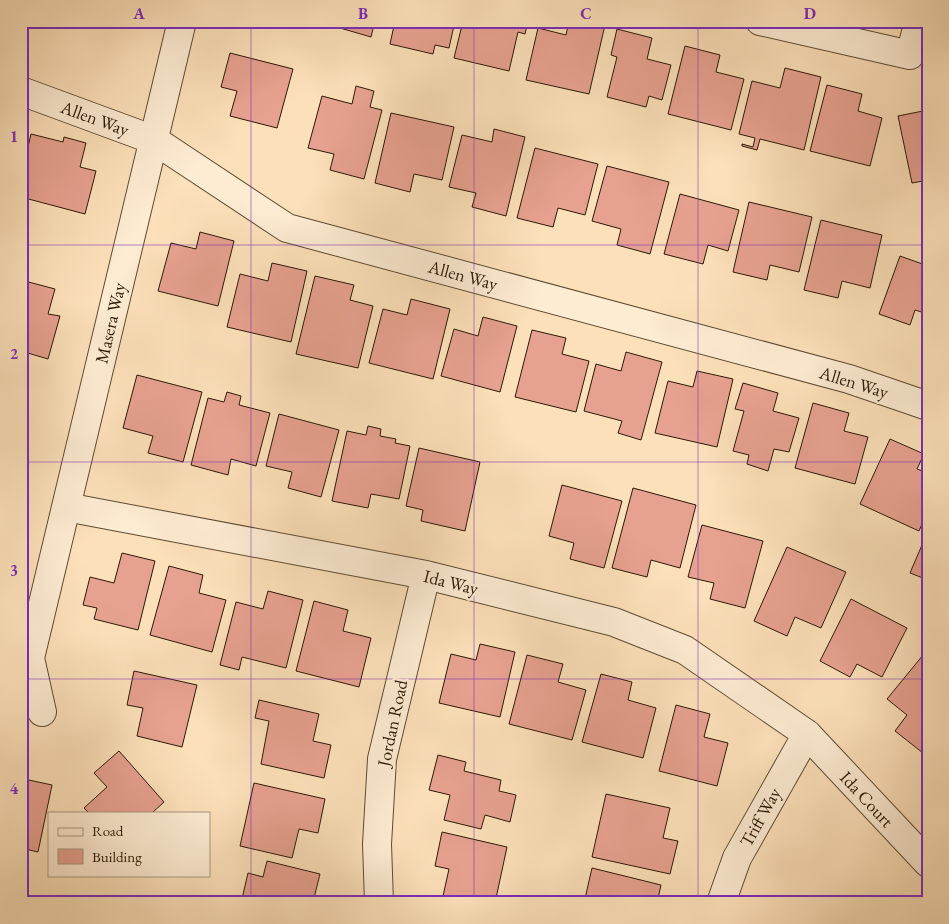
<svg xmlns="http://www.w3.org/2000/svg" width="949" height="924" font-family="'EB Garamond',serif">
  <style>
    .building { fill: #e7a190; stroke: #2a1906 }
    .lines { fill: none; stroke-linecap: round; stroke-linejoin: round }
    .minor-casing { stroke: #5e4b33; stroke-width: 30 }
    .minor { stroke: #fdebd2; stroke-width: 28 }
    .grid { fill: none; stroke: #7b2cbf; stroke-width: 1; stroke-opacity: 0.55 }
    .labels { text-anchor: middle; dominant-baseline: central; stroke-width: 5; stroke-linejoin: round; paint-order: stroke }
    .street-label { font-size: 18px; fill: #2a1906; stroke: #fdebd2 }
    .neatline { fill: none; stroke: #7b2cbf; stroke-width: 2 }
    .grid-label { font-size: 16px; text-anchor: middle; font-weight: bold; fill: #7b2cbf }
  </style>
  <rect width="100%" height="100%" fill="#fce0b9"/>
  <filter id="stains"><feTurbulence type="fractalNoise" baseFrequency=".004" numOctaves="4"/><feColorMatrix values="0 0 0 0 .2 0 0 0 0 .09 0 0 0 0 .02 0 0 0 .5 -.17"/></filter>
  <radialGradient id="worn" r=".72"><stop offset=".6" stop-color="#630" stop-opacity="0"/><stop offset="1" stop-color="#630" stop-opacity=".3"/></radialGradient>
  <!-- building -->
  <path class="building" d="M316,21H375L371,37Z
    M395,21H455L449,48L435,45L433,54L390,44Z
    M463,21H528L525,34L518,32L509,71L454,58Z
    M569,21H589L605,25L589,94L526,80L538,28L566,35Z
    M617,29L652,38L647,59L671,65L662,100L649,96L646,107L607,97L617,57L611,55Z
    M685,46L720,55L716,72L744,79L731,130L668,114Z
    M230,53L293,69L277,128L230,116L237,91L221,87Z
    M785,68L821,77L804,150L760,139L757,150L742,146V144L753,147L755,138L739,134L752,81L780,88Z
    M827,85L862,94L858,111L882,118L870,166L810,151Z
    M356,86L374,91L370,107L382,110L364,179L330,170L334,154L308,148L322,96L352,104Z
    M928,110V180L912,183L898,116Z
    M391,113L454,127L442,180L414,174L410,192L375,183Z
    M494,129L525,137L506,216L472,207L476,193L449,187L462,135L492,142Z
    M31,134L63,142L64,137L86,143L80,167L96,171L85,214L21,197V163L24,164Z
    M535,148L598,164L585,215L558,208L553,227L517,218Z
    M607,166L669,182L650,254L617,245L621,229L592,221Z
    M680,194L739,210L728,251L708,245L703,264L664,254Z
    M749,202L812,217L799,272L770,265L767,280L733,272Z
    M821,220L882,235L870,288L842,281L838,298L804,290Z
    M200,232L234,241L218,306L158,291L171,243L196,249Z
    M900,256L928,266V314L915,310L910,325L879,314Z
    M272,263L307,271L291,342L227,327L240,274L268,281Z
    M315,276L354,285L350,300L373,306L358,368L296,354Z
    M21,280L55,289L48,314L60,316L48,359L21,351Z
    M411,299L450,309L433,379L369,363L383,309L407,315Z
    M483,317L517,326L500,392L441,376L454,329L478,336Z
    M532,330L566,338L562,354L589,361L576,412L515,397Z
    M626,352L662,362L641,440L618,433L622,421L584,411L596,364L621,371Z
    M697,371L733,379L717,447L655,433L668,381L693,387Z
    M137,375L202,392L183,462L148,453L153,436L123,428Z
    M743,383L778,393L773,411L799,418L789,452L774,449L768,471L747,464L749,455L733,451L744,411L735,409Z
    M227,392L241,396L239,405L270,413L256,466L231,459L228,475L191,465L208,398L224,402Z
    M813,403L849,413L844,431L868,437L855,484L795,468Z
    M279,414L339,430L321,497L288,488L292,472L266,466Z
    M368,426L381,429L380,436L396,439L395,443L410,446L399,499L371,494L368,508L332,501L347,431L366,435Z
    M890,439L924,454L917,469L928,473V510L919,531L860,504Z
    M419,448L480,462L465,531L421,521L423,510L406,506Z
    M562,485L622,501L604,568L570,559L574,543L549,536Z
    M633,488L696,505L680,568L651,560L647,577L612,568Z
    M702,525L763,541L745,608L710,599L714,583L688,577Z
    M928,531V580L910,573Z
    M787,547L846,572L821,628L795,617L787,636L754,621Z
    M122,553L155,561L138,630L94,619L97,608L83,605L90,577L114,583Z
    M169,566L203,575L199,593L226,600L212,652L150,635Z
    M268,591L303,600L286,668L242,657L239,670L220,665L236,602L263,609Z
    M851,599L907,628L882,677L857,664L850,677L820,661Z
    M314,601L348,610L343,631L371,638L359,687L296,671Z
    M480,644L515,652L500,717L439,703L451,654L476,660Z
    M928,649V748L923,753L895,731L907,715L887,699Z
    M527,655L563,664L558,682L586,690L572,740L509,724Z
    M134,671L197,685L182,747L137,736L143,708L127,705Z
    M601,674L632,682L628,700L656,708L643,758L582,742Z
    M259,700L319,714L313,741L331,745L324,778L261,764L269,721L255,718Z
    M676,705L710,714L704,737L728,743L717,786L659,771Z
    M119,751L164,802L152,813H89L84,808L107,787L94,773Z
    M438,755L466,762L464,771L501,780L499,791L516,795L510,822L485,815L481,829L444,820L450,795L429,790Z
    M24,779L52,785L38,852L21,848V790Z
    M254,783L325,799L318,833L299,829L292,858L240,846Z
    M606,794L670,808L663,838L678,841L670,874L592,857Z
    M442,832L507,847L495,903H472L443,896L449,869L435,866Z
    M267,861L320,874L314,898L329,903H241L248,873L263,877Z
    M592,868L661,885L657,903H584Z"/>
  <g class="lines">
    <!-- minor casing -->
    <g class="minor-casing">
      <path id="minor" d="M760,21L910,55L919,21
        M21,91L154,140L287,228L849,379L928,406
        M66,507L426,575L614,622L685,650L807,734L928,863
        M42,712L30,658L182,21
        M379,903L377,844L382,759L426,575
        M721,903L737,858L807,734"/>
    </g>
    <!-- minor -->
    <use href="#minor" class="minor"/>
  </g>
  <!-- grid -->
  <path class="grid" d="M251,21V903M474,21V903M698,21V903M21,245H928M21,462H928M21,679H928"/>
  <g class="labels">
    <!-- street labels -->
    <g class="street-label">
      <text transform="translate(95 118) rotate(20)">Allen Way</text>
      <text transform="translate(463 275) rotate(15)">Allen Way</text>
      <text transform="translate(110 323) rotate(-77)">Masera Way</text>
      <text transform="translate(854 382) rotate(17)">Allen Way</text>
      <text transform="translate(451 582) rotate(14)">Ida Way</text>
      <text transform="translate(392 723) rotate(-78)">Jordan Road</text>
      <text transform="translate(867 799) rotate(47)">Ida Court</text>
      <text transform="translate(760 817) rotate(-61)">Triff Way</text>
    </g>
  </g>
  <!-- margin -->
  <rect width="949" height="924" fill="none" stroke="#fce0b9" stroke-width="55"/>
  <!-- legend -->
  <rect x="48" y="812" width="162" height="65" fill="#fdebd2" stroke="#a99780"/>
  <rect x="58" y="828" width="25" height="8" fill="#fdebd2" stroke="#a99780"/>
  <text x="92" y="836" font-size="15" fill="#2a1906">Road</text>
  <rect x="58" y="849" width="25" height="15" fill="#e7a190" stroke="#a99780"/>
  <text x="92" y="862" font-size="15" fill="#2a1906">Building</text>
  <rect x="28" y="28" width="894" height="868" class="neatline"/>
  <g class="grid-label">
    <text x="139" y="19">A</text>
    <text x="363" y="19">B</text>
    <text x="586" y="19">C</text>
    <text x="810" y="19">D</text>
    <text x="14" y="142">1</text>
    <text x="14" y="359">2</text>
    <text x="14" y="576">3</text>
    <text x="14" y="794">4</text>
  </g>
  <rect width="100%" height="100%" filter="url(#stains)"/>
  <rect width="100%" height="100%" fill="url(#worn)"/>
</svg>
